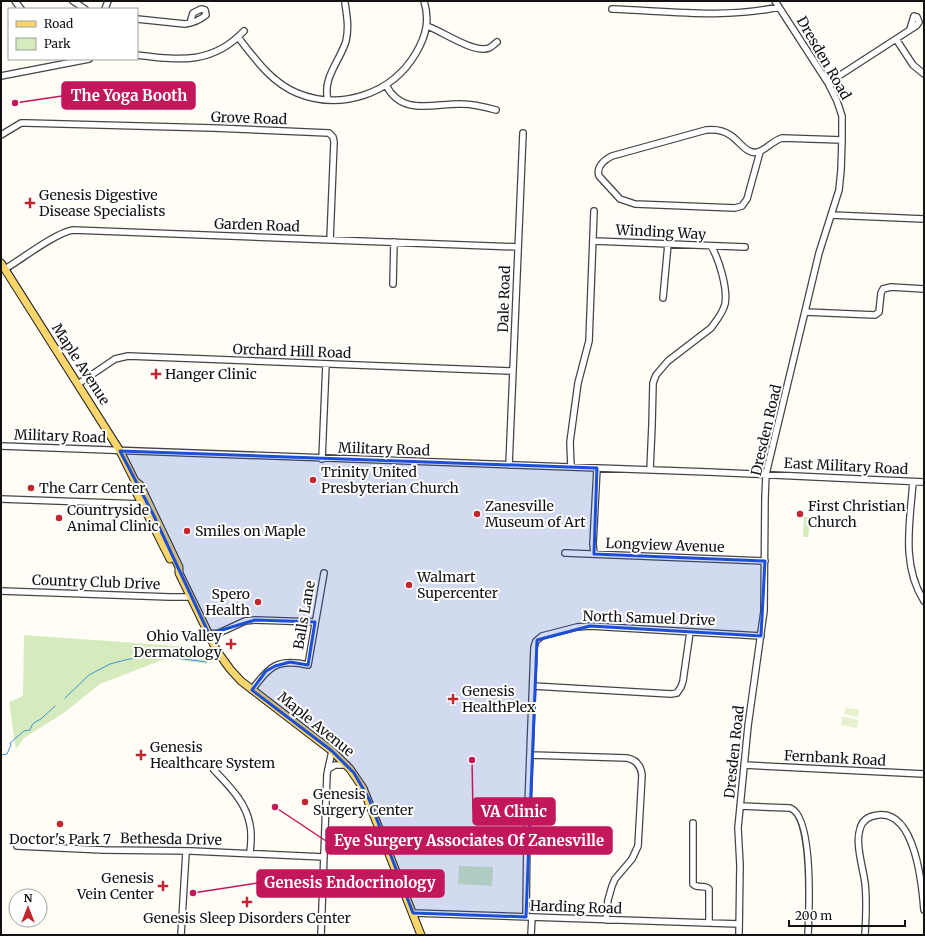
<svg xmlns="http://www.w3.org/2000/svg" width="925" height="936" font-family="Merriweather,serif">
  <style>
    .green { fill: #d5ebbd }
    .pitch { fill: #e6f2cf }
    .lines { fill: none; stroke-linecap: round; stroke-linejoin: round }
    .stream { stroke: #3f96cf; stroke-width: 1 }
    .minor-casing { stroke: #444; stroke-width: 8 }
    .major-casing { stroke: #222; stroke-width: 9 }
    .minor { stroke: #fff; stroke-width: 5.5 }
    .major { stroke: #f9d66b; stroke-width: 7 }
    .marked { fill: #1d4ed8; fill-opacity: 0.2; stroke: #1d4ed8; stroke-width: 3; stroke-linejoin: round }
    .poi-dot { fill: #c4262e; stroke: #fff; stroke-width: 1.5 }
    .labels { text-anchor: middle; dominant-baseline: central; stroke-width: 4; stroke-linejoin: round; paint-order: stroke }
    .street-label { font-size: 14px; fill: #111; stroke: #fff }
    .poi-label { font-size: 14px; fill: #111; stroke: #fff; text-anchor: start }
    .leader { fill: none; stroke: #c2185b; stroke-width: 1.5 }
    .callout-dot { fill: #c2185b; stroke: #fff; stroke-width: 1.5 }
    .callout { fill: #c2185b; stroke: #c2185b; stroke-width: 1.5 }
    .callout-label { font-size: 15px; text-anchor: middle; font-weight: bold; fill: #fff }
  </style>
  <rect width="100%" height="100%" fill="#fffdf5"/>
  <!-- green -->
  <path class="green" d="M804,517H811L808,537H803Z
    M24,635L206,648L207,664L167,658L100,684L65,712L24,738L16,749L9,702L23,696Z
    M459,866L493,867L492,886L458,884Z"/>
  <!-- pitch -->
  <path class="pitch" d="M846,708L859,710L858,717L844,714Z
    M842,716L859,720L857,728L841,725Z"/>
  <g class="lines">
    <!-- stream -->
    <path class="stream" d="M65,698L89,675L110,664L125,660L152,655L207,662
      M1,755L7,754L11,745L10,743L24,731L30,730L32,725L35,722L41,719L55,706"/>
    <!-- minor casing -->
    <g class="minor-casing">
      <path id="minor" d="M15,1L21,9
        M73,1L85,9
        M105,9L108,1
        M612,9C667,11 725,19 779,7
        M137,19L185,24C193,23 200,20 206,15L205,10L201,9L193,13L190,23
        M427,26C442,31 474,54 489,48C492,47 494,44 497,42
        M238,37C255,59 271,82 297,93C341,111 392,94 416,53C426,36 430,20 424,1
        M896,39L913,65L924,74
        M137,55C179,60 212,65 244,31
        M1,76L89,59
        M828,83L916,26L919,22L917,17L914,16L910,29
        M386,85C402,117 435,103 462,104C474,104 485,107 496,110
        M328,100C322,78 340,61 346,41C349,28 347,16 345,3
        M1,135L21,123H26L213,128L329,133L333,137L334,142L330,240
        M760,152L747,199L742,206L735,208L635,204L620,199L599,176C596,167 604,160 612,156L706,130C715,129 723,130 730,135C739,140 746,155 758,152C766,150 772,141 782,138L842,140
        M831,215L924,219
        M594,241L745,247
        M5,269C22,259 55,233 73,230L518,247
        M393,284L394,242
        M663,298L668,244
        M805,312L875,315L879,312L881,293L883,289L891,287L924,289
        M78,384L115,359L128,356L513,371
        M1,446L708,472L924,482
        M322,459L326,364
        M509,465L523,133
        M571,467L570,442L578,383L589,341L594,211
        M650,470L652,425L653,383L656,375L668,361L711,328C716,321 723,313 725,304C728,289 719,259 711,246
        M913,482C910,522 901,565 924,601
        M1,499L143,504
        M565,553L765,561
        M594,554L593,544L597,468
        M1,591L170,597H190
        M209,634L219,633L245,621L255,620L315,622
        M533,686L671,694L677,693L681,687L683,681L690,632
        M252,690C269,666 278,658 308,665L324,573
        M531,755L627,758C637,760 641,766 642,775L638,846L632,859L615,879L612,886L608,900L606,920
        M744,765L924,774
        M328,769L335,765H347
        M214,770C229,786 246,802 250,825C252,834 251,844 250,853
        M740,806L790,808C814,816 809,913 808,935
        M693,823V884C697,889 704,884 709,889V923
        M17,846L104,850L191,851L324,857
        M413,913L739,924
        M526,917L527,832L534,647L536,641L542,636L577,627L590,626L761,636
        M181,935L186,852
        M321,935L327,774L332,751
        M531,935L532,917
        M739,935L740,865L738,828L748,726L764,611L765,498L766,474L819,253L839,190L841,170L842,140V116L837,101L828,83L775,1
        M865,935C866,918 867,900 865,883C863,868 855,843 860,829C862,820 869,816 878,815C915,810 922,884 924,910"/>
    </g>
    <!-- major casing -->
    <g class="major-casing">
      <path id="major" d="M1,263L120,451L135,481L140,485L179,567V573L217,651L230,669L241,681L332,751L350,769L363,788L421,935
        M135,481L134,488L170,559"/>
    </g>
    <!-- minor -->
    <use href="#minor" class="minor"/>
    <!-- major -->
    <use href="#major" class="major"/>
  </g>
  <!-- marked area -->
  <path class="marked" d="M120,451L597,468L594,554L765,561L761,636L590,626L537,640L526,917L413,913L369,799L354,773L332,751L252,690L266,671L275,666L290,662L308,665L315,622L255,620L209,634L153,514Z"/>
  <!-- markers -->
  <g class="poi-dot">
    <path d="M28 197h4v4h4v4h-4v4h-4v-4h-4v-4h4z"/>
    <path d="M154 368h4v4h4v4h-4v4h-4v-4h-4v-4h4z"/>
    <circle cx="313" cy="480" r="4"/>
    <circle cx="31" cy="488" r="4"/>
    <circle cx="477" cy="514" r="4"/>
    <circle cx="800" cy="514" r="4"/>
    <circle cx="59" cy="518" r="4"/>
    <circle cx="187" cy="531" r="4"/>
    <circle cx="409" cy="585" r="4"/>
    <circle cx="258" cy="602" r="4"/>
    <path d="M229 638h4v4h4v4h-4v4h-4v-4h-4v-4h4z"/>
    <path d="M451 693h4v4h4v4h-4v4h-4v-4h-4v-4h4z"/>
    <path d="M139 749h4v4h4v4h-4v4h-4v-4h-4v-4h4z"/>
    <circle cx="305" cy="802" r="4"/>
    <circle cx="60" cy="824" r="4"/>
    <path d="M161 880h4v4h4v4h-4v4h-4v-4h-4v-4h4z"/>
    <path d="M245 896h4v4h4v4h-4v4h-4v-4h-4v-4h4z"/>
  </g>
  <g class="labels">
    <!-- street labels -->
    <g class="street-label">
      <text transform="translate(824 58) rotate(60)">Dresden Road</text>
      <text transform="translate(249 118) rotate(2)">Grove Road</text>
      <text transform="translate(257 225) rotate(2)">Garden Road</text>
      <text transform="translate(661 232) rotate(3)">Winding Way</text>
      <text transform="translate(504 299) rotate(-88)">Dale Road</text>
      <text transform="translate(292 351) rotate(2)">Orchard Hill Road</text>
      <text transform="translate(81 364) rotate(57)">Maple Avenue</text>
      <text transform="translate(766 430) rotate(-77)">Dresden Road</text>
      <text transform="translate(60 436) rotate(2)">Military Road</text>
      <text transform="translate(384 449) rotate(2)">Military Road</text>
      <text transform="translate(846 466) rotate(3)">East Military Road</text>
      <text transform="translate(665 545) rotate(2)">Longview Avenue</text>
      <text transform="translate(96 582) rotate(2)">Country Club Drive</text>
      <text transform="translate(304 615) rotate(-80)">Balls Lane</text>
      <text transform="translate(649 618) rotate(2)">North Samuel Drive</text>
      <text transform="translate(316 724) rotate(39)">Maple Avenue</text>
      <text transform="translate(734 752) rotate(-84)">Dresden Road</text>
      <text transform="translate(835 758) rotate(3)">Fernbank Road</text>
      <text transform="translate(171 839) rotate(1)">Bethesda Drive</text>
      <text transform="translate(576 907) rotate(2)">Harding Road</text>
    </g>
    <!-- poi labels -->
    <g class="poi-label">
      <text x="39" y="195">Genesis Digestive<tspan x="39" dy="16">Disease Specialists</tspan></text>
      <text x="165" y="374">Hanger Clinic</text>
      <text x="321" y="472">Trinity United<tspan x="321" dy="16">Presbyterian Church</tspan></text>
      <text x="39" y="488">The Carr Center</text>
      <text x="485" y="506">Zanesville<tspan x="485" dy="16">Museum of Art</tspan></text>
      <text x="808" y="506">First Christian<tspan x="808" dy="16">Church</tspan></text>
      <text x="67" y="510">Countryside<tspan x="67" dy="16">Animal Clinic</tspan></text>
      <text x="195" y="531">Smiles on Maple</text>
      <text x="417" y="577">Walmart<tspan x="417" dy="16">Supercenter</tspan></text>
      <text x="250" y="594" text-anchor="end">Spero<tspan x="250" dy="16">Health</tspan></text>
      <text x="222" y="636" text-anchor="end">Ohio Valley<tspan x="222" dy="16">Dermatology</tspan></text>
      <text x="462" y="691">Genesis<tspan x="462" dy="16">HealthPlex</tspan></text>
      <text x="150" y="747">Genesis<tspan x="150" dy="16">Healthcare System</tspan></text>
      <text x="313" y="794">Genesis<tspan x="313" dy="16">Surgery Center</tspan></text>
      <text x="60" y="839" text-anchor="middle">Doctor's Park 7</text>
      <text x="154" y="878" text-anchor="end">Genesis<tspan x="154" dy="16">Vein Center</tspan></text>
      <text x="247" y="918" text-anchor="middle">Genesis Sleep Disorders Center</text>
    </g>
  </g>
  <!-- callouts -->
  <path class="leader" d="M15 103L62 96M472 760L473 811M275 807L326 841M193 893L257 883"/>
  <g class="callout-dot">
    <circle cx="15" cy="103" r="4"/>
    <circle cx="472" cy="760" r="4"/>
    <circle cx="275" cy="807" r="4"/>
    <circle cx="193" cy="893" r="4"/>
  </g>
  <g class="callout">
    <rect x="62" y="82" width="133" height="27" rx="4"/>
    <rect x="473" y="798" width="82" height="27" rx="4"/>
    <rect x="326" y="827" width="286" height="27" rx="4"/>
    <rect x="257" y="870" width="187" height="27" rx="4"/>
  </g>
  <g class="callout-label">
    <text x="129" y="101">The Yoga Booth</text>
    <text x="514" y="817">VA Clinic</text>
    <text x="469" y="846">Eye Surgery Associates Of Zanesville</text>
    <text x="350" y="888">Genesis Endocrinology</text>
  </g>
  <!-- border -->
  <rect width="925" height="936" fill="none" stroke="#111111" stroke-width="4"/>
  <!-- legend -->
  <rect x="8" y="8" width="130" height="52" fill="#ffffff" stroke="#a0a0a0"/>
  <rect x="16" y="21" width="20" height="6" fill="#f9d66b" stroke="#a0a0a0"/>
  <text x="44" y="28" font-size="12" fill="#111111">Road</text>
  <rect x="16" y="38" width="20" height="12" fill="#d5ebbd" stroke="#a0a0a0"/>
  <text x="44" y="48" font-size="12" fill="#111111">Park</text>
  <!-- north arrow -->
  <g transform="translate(28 908)"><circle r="19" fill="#ffffff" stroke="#a0a0a0"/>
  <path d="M0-3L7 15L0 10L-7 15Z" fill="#c4262e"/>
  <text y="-6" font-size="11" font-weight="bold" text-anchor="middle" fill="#111111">N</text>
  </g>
  <!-- scale -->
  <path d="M789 920v6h116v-6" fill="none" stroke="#111111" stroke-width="2"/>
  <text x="795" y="920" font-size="12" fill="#111111" stroke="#ffffff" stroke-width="3" paint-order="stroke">200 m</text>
</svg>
